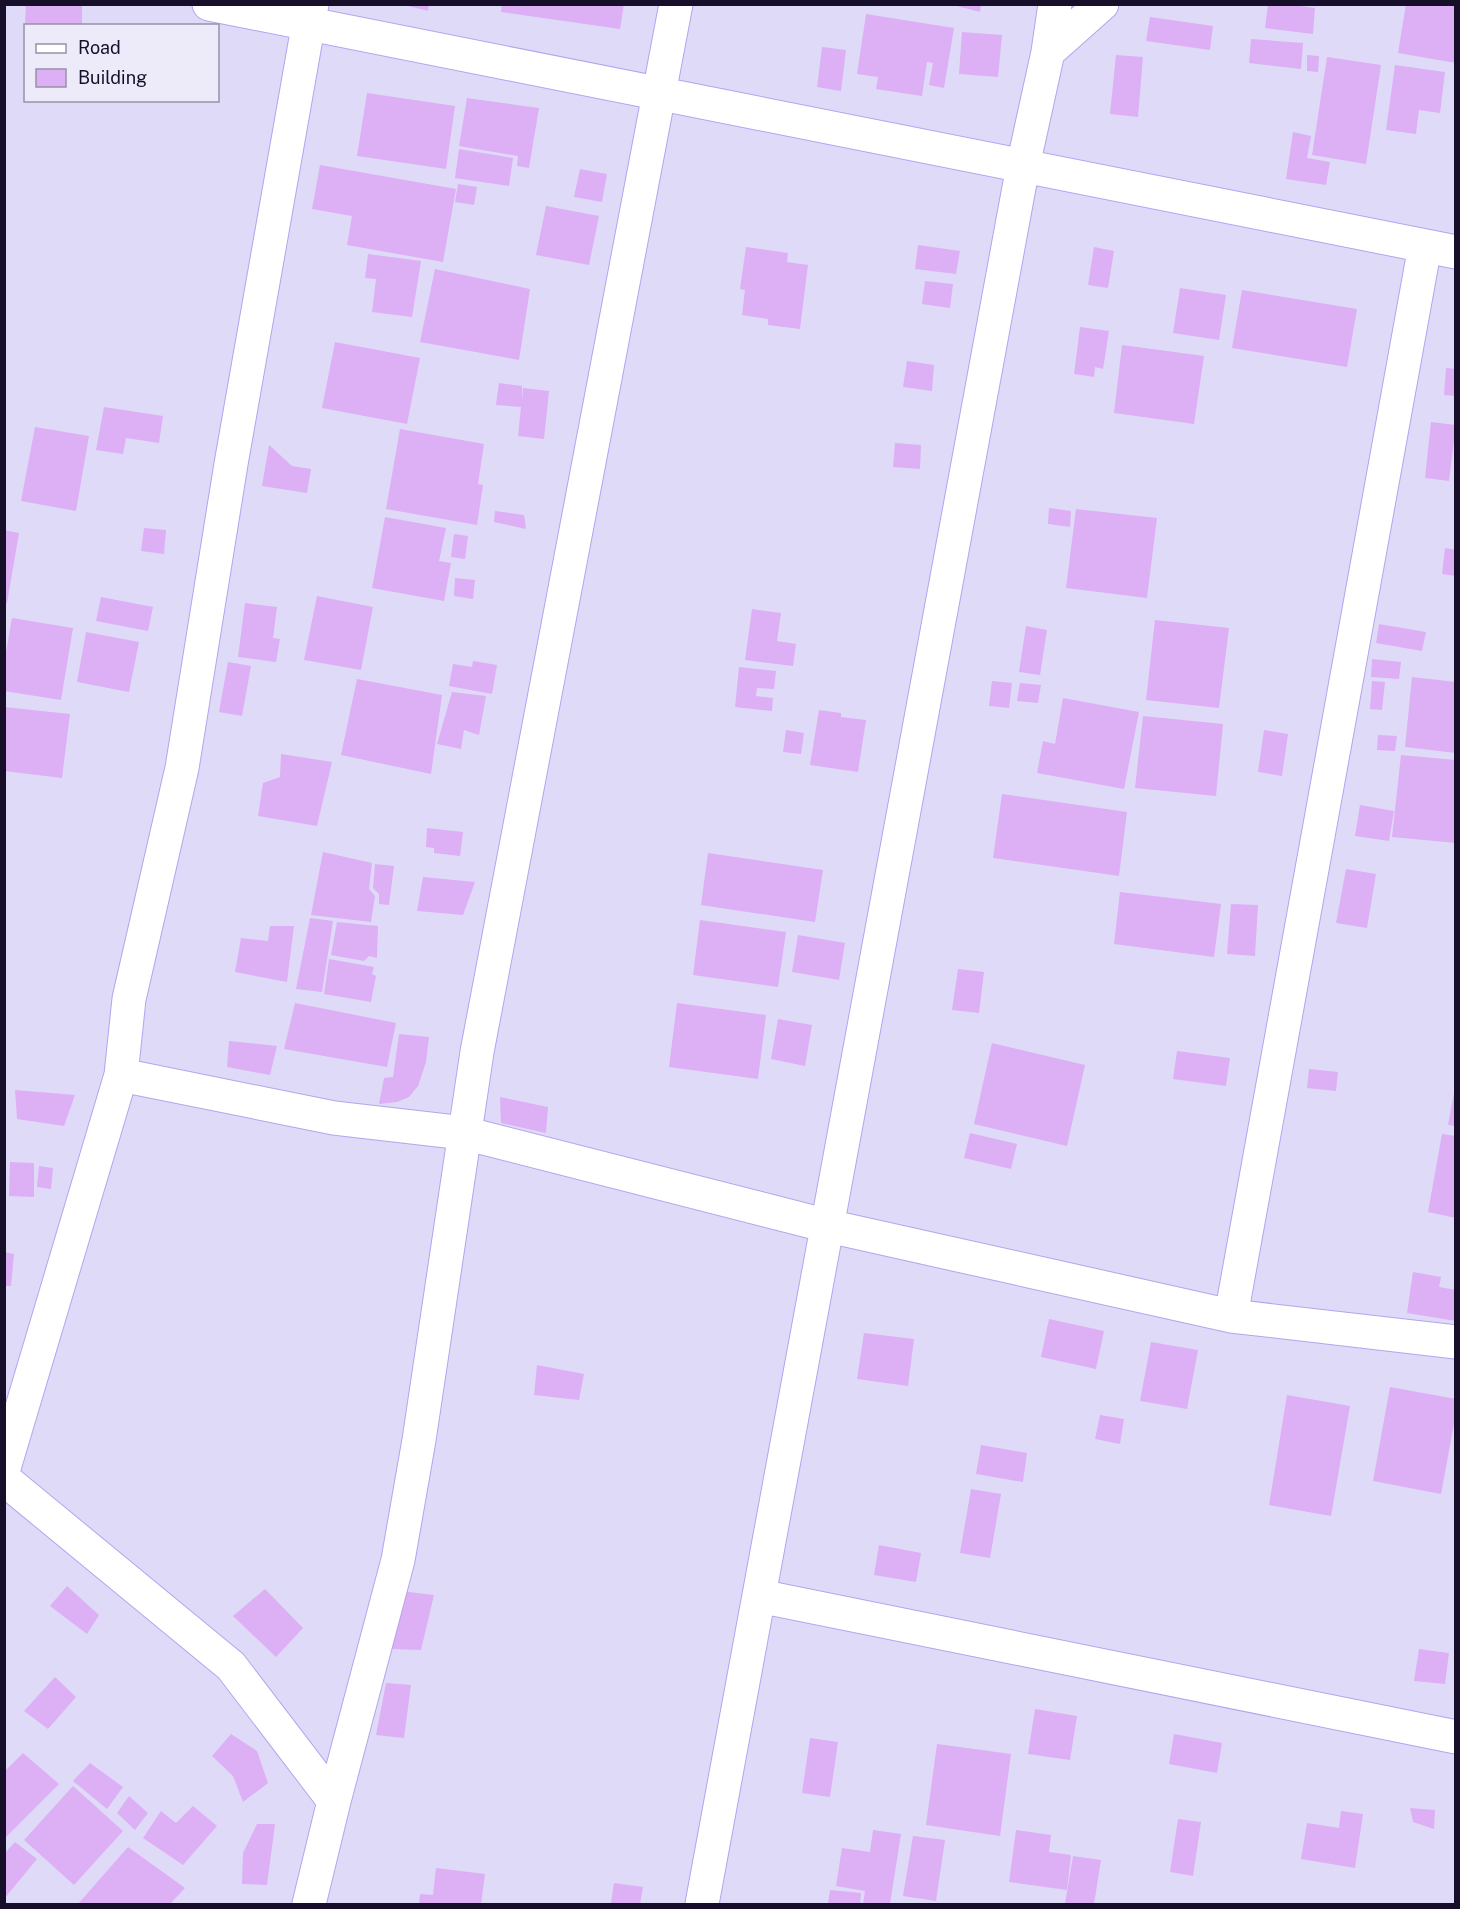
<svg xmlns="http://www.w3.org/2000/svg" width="1460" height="1909" font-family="'Public Sans',sans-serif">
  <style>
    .building { fill: #ddaff4 }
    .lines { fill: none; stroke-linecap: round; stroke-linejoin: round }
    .street-casing { stroke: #b4a4ee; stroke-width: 35 }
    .street { stroke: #fff; stroke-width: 33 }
  </style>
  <rect width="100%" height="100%" fill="#e0daf9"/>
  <!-- building -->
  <path class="building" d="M26,4L82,6V26H25Z
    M401,4H429L428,11Z
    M502,4H624L620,29L501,12Z
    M949,4H981L980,12Z
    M1268,4H1286L1315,8L1313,34L1265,28Z
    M1406,4H1456V63L1398,53Z
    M866,14L954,28L944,88L929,85L933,63L927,62L922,96L876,89L878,77L857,74Z
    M1150,17L1213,26L1210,50L1146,41Z
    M962,32L1002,35L998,77L959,74Z
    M1251,39L1303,43L1301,69L1249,63Z
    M822,47L846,50L841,91L817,87Z
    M1116,55L1143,57L1138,117L1110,114Z
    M1307,55L1319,56L1318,72L1307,71Z
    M1327,57L1381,65L1366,164L1312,155Z
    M1395,65L1445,72L1440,113L1419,110L1416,134L1386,130Z
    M367,93L455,106L446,169L357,156Z
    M467,98L539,108L529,168L517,166L518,156L459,146Z
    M1293,132L1311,136L1307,158L1330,162L1326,185L1286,179Z
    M459,149L513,158L509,186L455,178Z
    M320,165L456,189L443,262L347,245L352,216L312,209Z
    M580,169L607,174L602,202L574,197Z
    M458,184L477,187L474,205L455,202Z
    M546,206L599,216L589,265L536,255Z
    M918,245L960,251L956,274L915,269Z
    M746,247L788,253L787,262L808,265L800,329L768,325V319L742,315L745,290L740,289Z
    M1094,247L1114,251L1108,288L1088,285Z
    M368,254L421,261L412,317L372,312L376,279L365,278Z
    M435,269L530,289L519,360L420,342Z
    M925,281L953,284L950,308L922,304Z
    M1180,288L1226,295L1219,340L1173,333Z
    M1242,290L1357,309L1347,367L1232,348Z
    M1080,327L1109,331L1103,369L1095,367L1094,377L1074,374Z
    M335,342L420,358L407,424L322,408Z
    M1122,345L1204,356L1194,424L1114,413Z
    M907,361L934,365L932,391L903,387Z
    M1446,368L1456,369V396L1444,395Z
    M499,383L522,386V401L523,388L549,391L544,439L518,436L521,407L496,405Z
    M104,407L163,416L159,443L126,438L123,454L96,450Z
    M1431,422L1456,425L1449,481L1425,478Z
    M35,427L89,436L76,511L21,501Z
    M400,429L484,444L478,484L483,485L477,525L386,509Z
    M895,443L921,445L920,469L893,467Z
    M269,445L292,466L311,469L307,493L262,486Z
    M1049,508L1071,511L1070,527L1048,524Z
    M1076,509L1157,518L1147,598L1066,588Z
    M495,511L524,515L526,529L494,522Z
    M385,517L446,528L439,561L451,563L444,601L372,588Z
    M144,528L166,530L164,554L141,551Z
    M4,530L19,533L7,603L4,602Z
    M454,534L468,536L465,559L451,557Z
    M1445,548L1456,550V576L1442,574Z
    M455,578L475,580L473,599L454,596Z
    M317,596L373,607L361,670L304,660Z
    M101,597L153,607L148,631L96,621Z
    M245,603L277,607L273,638L280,639L276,662L238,657Z
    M752,609L781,613L777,641L796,644L793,666L745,660Z
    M12,618L73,628L61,700L4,691V663Z
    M1155,620L1229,628L1219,708L1146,700Z
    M1379,624L1426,632L1422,651L1376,643Z
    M1026,626L1047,630L1040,675L1019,672Z
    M86,632L139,642L129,692L77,682Z
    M1372,659L1401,662L1399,679L1371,677Z
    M473,661L497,665L492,694L449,686L453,664L472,667Z
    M228,662L251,666L242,716L219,712Z
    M739,667L776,671L774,689L757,688L756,696L773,698L772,711L735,707Z
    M1412,677L1456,682V753L1405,747Z
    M357,679L442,695L431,774L341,755Z
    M992,681L1012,683L1009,708L989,706Z
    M1372,681L1385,682L1382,710L1370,709Z
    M1020,683L1041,685L1038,703L1017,701Z
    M452,692L486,696L479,735L464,730L461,749L437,744Z
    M1063,698L1139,712L1124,789L1037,773L1043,741L1055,744Z
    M4,707L70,714L62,778L4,771Z
    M819,710L841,713V717L866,720L858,772L810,765Z
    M1143,716L1223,724L1216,796L1135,788Z
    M786,730L804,733L801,754L783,752Z
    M1264,730L1288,734L1282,776L1258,772Z
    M1378,735L1397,736L1395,751L1377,750Z
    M281,754L332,762L317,826L258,816L263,783L280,777Z
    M1401,755L1456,760V843L1392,837Z
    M1002,794L1127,812L1119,876L993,858Z
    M1360,805L1394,811L1389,841L1355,836Z
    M427,828L463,832L460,856L434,853V848L426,847Z
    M323,852L372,863L369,889L375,896L371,922L311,915Z
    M708,853L823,870L815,922L701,905Z
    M375,864L394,866L389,905L379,904V894L373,888Z
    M1346,869L1376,874L1367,928L1336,923Z
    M423,877L475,882L463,915L417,911Z
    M1120,892L1221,904L1214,957L1114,944Z
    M1231,904L1258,905L1255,956L1227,954Z
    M310,918L333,921L322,992L296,989Z
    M700,920L786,932L778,987L693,975Z
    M337,922L378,926L377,958L369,956L364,961L331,955Z
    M270,926H294L287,982L235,972L241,938L268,941Z
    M798,935L845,943L839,980L792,972Z
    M329,959L374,967L372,974L376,976L371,1002L324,994Z
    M958,969L984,972L979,1013L952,1010Z
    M295,1003L396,1023L387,1067L284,1049Z
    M677,1003L766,1015L758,1079L669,1067Z
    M778,1019L812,1025L805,1066L771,1059Z
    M399,1034L429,1037L426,1062L418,1086L409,1097L397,1102L379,1104L384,1078L393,1077Z
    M229,1041L277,1046L270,1075L227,1067Z
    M992,1043L1085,1065L1067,1146L974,1124Z
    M1177,1051L1230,1058L1226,1086L1173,1079Z
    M1309,1069L1338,1072L1336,1091L1307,1088Z
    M15,1090L75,1095L64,1126L17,1119Z
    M1454,1093L1456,1094V1126L1448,1125Z
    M500,1097L548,1107L546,1133L501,1123Z
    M970,1133L1017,1144L1011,1169L964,1158Z
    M1442,1134L1456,1136V1218L1428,1212Z
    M10,1162L34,1163V1197L9,1196Z
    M39,1166L53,1168L51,1189L37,1187Z
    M4,1252L14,1254L11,1286H4Z
    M1413,1272L1441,1277L1439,1287L1456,1290V1321L1407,1313Z
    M1049,1319L1104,1331L1096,1369L1041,1357Z
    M864,1333L914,1339L908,1386L857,1379Z
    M1151,1342L1198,1350L1187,1409L1140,1401Z
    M537,1365L584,1374L579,1400L534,1395Z
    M1390,1387L1456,1399V1413L1441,1494L1373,1481Z
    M1287,1395L1350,1406L1331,1516L1269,1505Z
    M1100,1415L1124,1419L1120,1444L1095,1439Z
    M981,1445L1027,1453L1023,1482L976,1474Z
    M971,1489L1001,1494L990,1558L960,1553Z
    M879,1545L921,1553L916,1582L874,1575Z
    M67,1586L99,1615L87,1634L50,1606Z
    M265,1589L303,1628L276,1657L233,1616Z
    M401,1591L434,1595L421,1650L392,1649Z
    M1419,1649L1449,1653L1445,1684L1414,1681Z
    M55,1677L76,1697L48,1729L24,1711Z
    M386,1683L411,1685L404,1738L376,1735Z
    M1035,1709L1077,1716L1070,1760L1028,1754Z
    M231,1734L257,1751L268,1783L243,1802L233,1776L212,1756Z
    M1174,1734L1222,1743L1217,1773L1169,1764Z
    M810,1738L838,1742L830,1797L802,1793Z
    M937,1744L1011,1754L1000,1836L926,1825Z
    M23,1753L59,1784L4,1839V1772Z
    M90,1763L123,1787L107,1809L73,1781Z
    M73,1786L123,1831L74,1885L24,1840Z
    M129,1796L148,1813L135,1830L117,1813Z
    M193,1806L217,1826L183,1865L143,1838L161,1811L176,1823Z
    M1410,1808L1435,1810L1434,1829L1413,1822Z
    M1341,1811L1363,1814L1355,1868L1301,1859L1307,1823L1339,1828Z
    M1178,1819L1201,1822L1193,1876L1170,1872Z
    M257,1824H275L267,1885L242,1884L243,1853Z
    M873,1830L901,1834L890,1904H863L865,1891L836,1886L842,1848L870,1852Z
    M1016,1830L1051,1835L1049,1852L1071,1855L1067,1890L1009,1882Z
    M913,1836L945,1840L936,1901L903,1896Z
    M15,1842L37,1859L4,1899V1854Z
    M128,1847L185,1888L170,1904H78Z
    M1073,1856L1101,1860L1094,1904H1065Z
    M436,1868L485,1874L481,1904H419L420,1894L433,1895Z
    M614,1883L643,1887L640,1904L611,1903Z
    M830,1890L861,1893L860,1904H828Z"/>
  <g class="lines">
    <!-- street casing -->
    <g class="street-casing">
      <path id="street" d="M209,4L1456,252
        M312,4L231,464L182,768L129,999L121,1075L334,1118L464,1133L828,1226L1231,1316L1456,1342
        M1048,52L1102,4
        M1231,1316L1425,246
        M4,1468L121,1075
        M4,1479L231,1666L334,1801
        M759,1596L1456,1737
        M309,1904L334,1801L398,1560L419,1440L477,1052L676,4
        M702,1904L1023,166L1048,52L1055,4"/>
    </g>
    <!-- street -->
    <use href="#street" class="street"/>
  </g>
  <!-- border -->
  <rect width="1460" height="1909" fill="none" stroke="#170f2a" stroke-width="12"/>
  <!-- legend -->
  <rect x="24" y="24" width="195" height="78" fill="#edeafa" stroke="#9792a7" stroke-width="1.5"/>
  <rect x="36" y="44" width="30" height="9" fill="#ffffff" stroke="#9792a7" stroke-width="1.5"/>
  <text x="78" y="54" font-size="18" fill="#170f2a">Road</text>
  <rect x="36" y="69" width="30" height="18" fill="#ddaff4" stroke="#9792a7" stroke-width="1.5"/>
  <text x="78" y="84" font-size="18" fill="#170f2a">Building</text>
</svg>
